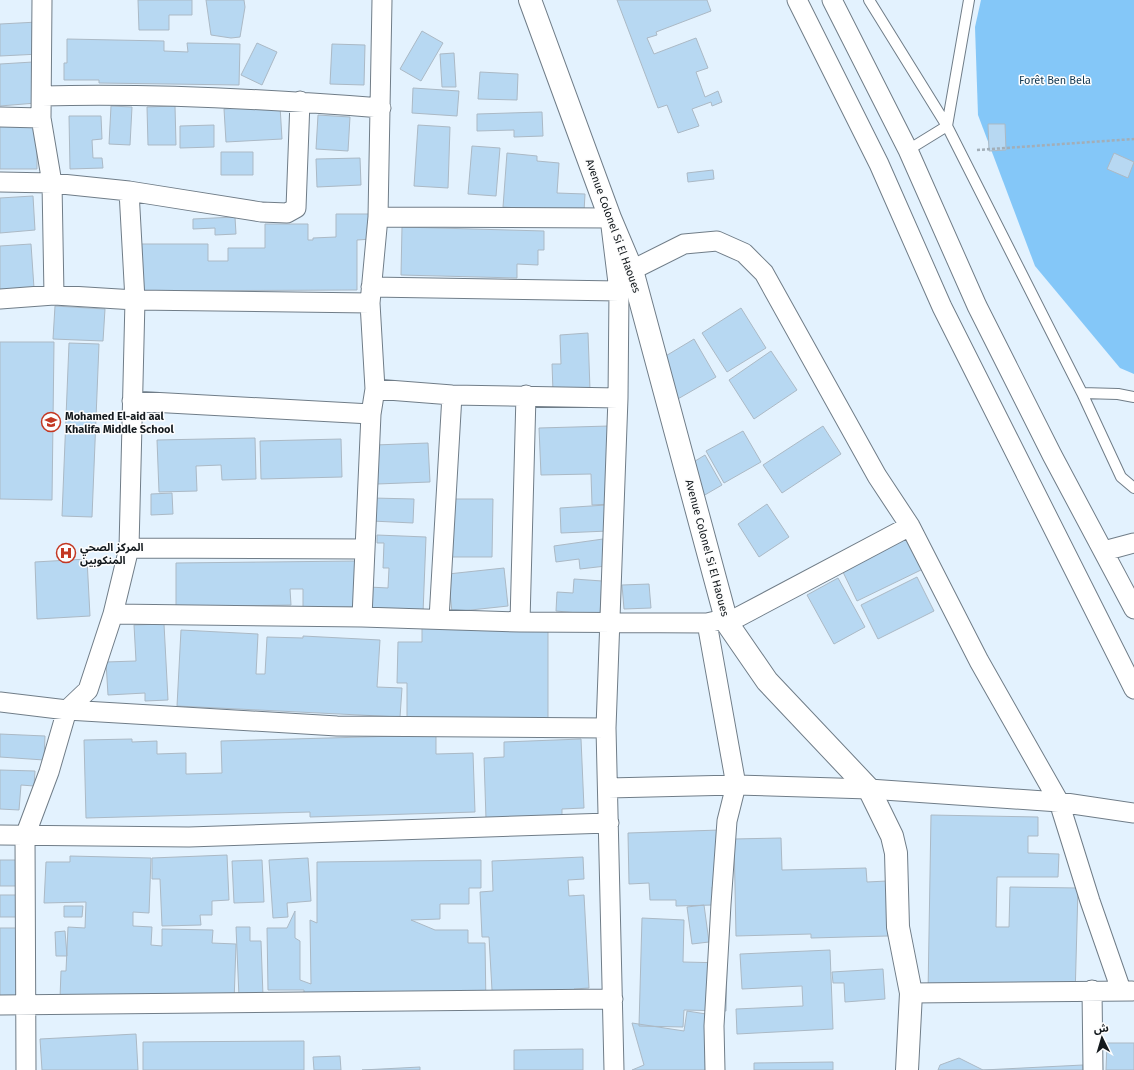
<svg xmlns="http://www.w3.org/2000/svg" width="1134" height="1070" font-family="'Fira Sans','Noto Sans Arabic',sans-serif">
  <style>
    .green { fill: #84c7f8 }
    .building { fill: #b7d8f2; stroke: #abb9c5 }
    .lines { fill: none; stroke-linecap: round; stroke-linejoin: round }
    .lane-casing { stroke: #707d88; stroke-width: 12 }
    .street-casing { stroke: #707d88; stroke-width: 21 }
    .secondary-casing { stroke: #707d88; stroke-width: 24 }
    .path { stroke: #a2aeb8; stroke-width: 2.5; stroke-dasharray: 3 2; stroke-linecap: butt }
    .lane { stroke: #fff; stroke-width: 10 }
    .street { stroke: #fff; stroke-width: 19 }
    .secondary { stroke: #fff; stroke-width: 22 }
    .labels { text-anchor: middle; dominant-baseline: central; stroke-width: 3; stroke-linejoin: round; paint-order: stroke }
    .park-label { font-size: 11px; fill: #133953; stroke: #fdfdfd }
    .street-label { font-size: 11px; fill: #13191d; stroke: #fdfdfd }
    .poi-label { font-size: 11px; font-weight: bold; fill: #13191d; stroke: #fdfdfd; text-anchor: start }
  </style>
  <rect width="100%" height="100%" fill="#e3f2fe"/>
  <!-- green -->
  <path class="green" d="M981,0H1134V374L1120,368L1035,266L978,115L975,27Z"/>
  <!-- building -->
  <path class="building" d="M138,0H192V15H169V30H139Z
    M206,0H244L245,7L240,37L231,38L211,35Z
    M617,0H707L711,11L656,32L657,35L647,38L654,54L696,38L708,68L696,72L705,97L718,91L722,102L712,106L711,102L692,109L699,126L678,133L667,105L658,108Z
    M38,22L40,54L0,56V24Z
    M422,31L443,43L421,81L400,69Z
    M67,39L164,41V51L188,52L187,43L240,44L239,85L99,83V80H64V63H67Z
    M257,43L277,52L262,85L241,75Z
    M332,44L365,45L364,85L330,84Z
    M454,53L456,87H442L440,54Z
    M33,62L36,103L0,106V64Z
    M480,72L518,74L517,100L478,99Z
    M413,88L459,91L457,116L412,113Z
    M111,106L132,107L130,145L109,144Z
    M175,106L176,145H148L147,107Z
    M280,106L282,139L226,142L224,109Z
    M542,112L543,136L514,137V130L477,131V114Z
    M318,115L350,117L348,151L316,149Z
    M69,116H101L102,139L92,140L93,158H102L103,168L70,169Z
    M988,124H1005L1006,150L989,151Z
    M214,125V147L180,148V126Z
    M418,125L450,127L448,188L414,186Z
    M0,126H37V169H0Z
    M472,146L500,148L496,196L468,194Z
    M221,152H253V175H221Z
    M507,153L537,156V161L559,163L557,193L585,194L584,212L503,207Z
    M1114,153L1134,162L1128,178L1107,169Z
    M360,158L361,185L317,187L316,159Z
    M713,170L714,179L688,182L687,173Z
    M33,196L35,230L0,233V198Z
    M336,214H373V239L357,240V290L136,291L135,244H208V261H228V248H265V224H308V240H313V238L336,237Z
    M235,217L236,234L215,235V228L193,229V219Z
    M402,227L544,231V250H538V265L517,264V278L401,275Z
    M31,244L34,288L0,290V246Z
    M55,306L105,309L103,341L53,339Z
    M741,308L766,348L727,372L702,333Z
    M588,333L590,390L553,392L552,364H561L560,335Z
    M694,339L716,377L676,400L664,357Z
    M0,342H54L52,500L0,499Z
    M69,343L99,344L92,517L62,516Z
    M771,351L797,390L754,419L729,380Z
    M609,426L612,504L592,505L591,474L541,475L539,428Z
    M823,426L841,454L782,493L763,465Z
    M743,431L761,462L724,483L706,451Z
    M255,438L256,479L222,480L221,465L196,466L197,491L159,492L157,440Z
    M341,439L342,477L261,479L260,441Z
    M428,443L430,482L377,484L375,445Z
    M705,455L722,485L703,496L687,466Z
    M172,493L173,514L151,515V494Z
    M373,498L414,499L413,523L372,521Z
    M450,499H493L492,557H449Z
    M767,504L789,537L759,557L738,524Z
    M606,505L608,531L561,533L560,508Z
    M377,535L426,537L423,613L368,611L369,587L388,588L389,568H383L384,543H377Z
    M908,538L923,569L857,601L842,570Z
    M603,539L606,566L580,569L579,559L556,562L554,546Z
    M87,559L90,616L37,619L35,562Z
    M357,561L358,607L303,608V589H290L291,605L176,607V563Z
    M504,568L508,606L452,612L448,574Z
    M917,577L934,611L878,639L861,605Z
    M838,578L865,627L834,644L807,595Z
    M574,579L602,581L600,615L556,611L557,592L573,593Z
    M649,584L651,608L624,609L622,585Z
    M164,624L168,700L145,701V693L108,695L106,662L136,661L134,625Z
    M422,628L548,631V721L407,719V683H397L398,642H422Z
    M181,630L258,634L256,674H265L267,637L303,638V636L380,640L377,687L402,688L400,717L177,706Z
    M0,734L45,736L44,760L0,757Z
    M436,735V754L473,753L475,812L310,817V812L86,818L84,740L132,739V742L157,741V754L186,753V774L222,773L221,741Z
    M581,739L584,808L562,809V816L486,819L484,758L504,757V742Z
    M0,770L35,771L34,786L21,785L19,810L0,809Z
    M931,815L1038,817V836H1028V853L1059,854L1058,877H997L996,927H1009L1010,887L1078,888L1075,998L928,994Z
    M720,830L730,887H712L713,905L676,906V900H650L649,883L629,884L628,833Z
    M781,838L782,870L866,868L867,882L887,881L888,936L811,938V934L736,936L734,839Z
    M227,855L229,900L212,901V915H200L201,925L162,926L160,879H152V858Z
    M70,856L151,858L149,913L133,912V926L152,927L151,945L162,946V929L213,930L212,943L236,944L234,1003L60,998L61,971H66L68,927L85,928L86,902L44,903L46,862H70Z
    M583,857L584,879L568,880L569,896L584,895L589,988L574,989V1004L493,1008L489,937H482L480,892L493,891L492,861Z
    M308,858L311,901L287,903L288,917L273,918L269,860Z
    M0,860H17L18,886H0Z
    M262,860L264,902L234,903L232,861Z
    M481,860V888H469V904H440V919L411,920L435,930H468V943H485L486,1007L304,1009V990H268L267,928H287L295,911V938L300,941V980L311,984L310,920L317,923V862Z
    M0,895H17V917H0Z
    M704,905L709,942L692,944L687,907Z
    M64,906H83L82,917H64Z
    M642,918L684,920L683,962L727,963L726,1011L684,1010L683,1027L639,1026Z
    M236,927H250V941H261L263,996L239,997Z
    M0,928H20L21,996L0,997Z
    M65,931L67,956H56L55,932Z
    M830,950L833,1029L737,1034L736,1009L803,1006L802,986L742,989L740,954Z
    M883,969L885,999L845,1002L844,983H833L832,972Z
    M687,1011L719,1016L710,1070H632L644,1065L632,1023L684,1031Z
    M136,1034L138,1070H42L40,1039Z
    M304,1041V1070H143V1042Z
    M1107,1043H1134V1070H1106Z
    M583,1049V1070H514V1050Z
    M340,1056L341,1070H314L313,1057Z
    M959,1058L983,1070L1083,1065V1070H938L940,1065Z
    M833,1062V1070H754V1063Z
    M420,1067V1070H362Z"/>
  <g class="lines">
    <!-- lane casing -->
    <g class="lane-casing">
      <path id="lane" d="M869,0L947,126L1082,393L1121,477L1134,488
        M908,150L947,126L969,0
        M1082,393L1118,394L1134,397"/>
    </g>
    <!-- street casing -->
    <g class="street-casing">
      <path id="street" d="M42,0L41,118L52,183L54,295
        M797,0L879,164L942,307L1134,689
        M832,0L908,150L977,306L1052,455L1134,609
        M42,96C155,93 269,99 381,108
        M0,117L41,118
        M0,182L52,183L129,191L261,212L287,213L296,208L300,101
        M378,217L610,218L619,291L618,398L606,728L614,1070
        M632,270L684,244L717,241L744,253L764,273L877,476L910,526L979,661L1059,802L1090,901L1121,990
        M371,287L619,291
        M0,299L54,295L135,300L370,303
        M375,389L452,395L618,398
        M132,401L371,414
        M129,548L364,549
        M1104,551L1134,543
        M113,614L362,617L371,414L375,389L370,303L378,217L382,0
        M362,617L520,622L707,623L720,620
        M439,619L452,395
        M520,622L526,395
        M707,623L736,785L727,821L721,904L714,1026L715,1070
        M727,623L910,526
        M0,702L67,710L337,726L606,728
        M608,788L736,785L869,789L1059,802L1134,813
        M0,835L189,837L609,823
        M1092,990L1093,1070
        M911,993L1132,991
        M0,1005L613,999
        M26,1070L25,836L49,772L67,710L88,690L113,614L129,548L135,300L129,191"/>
    </g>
    <!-- secondary casing -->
    <g class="secondary-casing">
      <path id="secondary" d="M530,0L610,218L632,270L727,623L767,681L869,789L892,836L896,853L898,927L911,993L907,1070"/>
    </g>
    <!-- path -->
    <path class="path" d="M977,150L1134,139"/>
    <!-- lane -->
    <use href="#lane" class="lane"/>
    <!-- street -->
    <use href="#street" class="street"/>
    <!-- secondary -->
    <use href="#secondary" class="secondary"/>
  </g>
  <!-- icons -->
  <defs>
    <g id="school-ring" transform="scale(1)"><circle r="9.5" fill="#fdfdfd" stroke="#c33722" stroke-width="1.5"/><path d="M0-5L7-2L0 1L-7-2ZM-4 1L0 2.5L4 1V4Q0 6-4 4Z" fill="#c33722"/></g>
    <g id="hospital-ring" transform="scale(1)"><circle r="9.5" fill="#fdfdfd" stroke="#c33722" stroke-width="1.5"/><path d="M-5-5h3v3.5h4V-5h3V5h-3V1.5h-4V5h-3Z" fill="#c33722"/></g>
  </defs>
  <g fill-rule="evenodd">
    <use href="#school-ring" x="51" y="422"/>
    <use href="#hospital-ring" x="66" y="553"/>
  </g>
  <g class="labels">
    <!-- park labels -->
    <g class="park-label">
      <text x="1055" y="80">Forêt Ben Bela</text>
    </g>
    <!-- street labels -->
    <g class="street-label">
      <text transform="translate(613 226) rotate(70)">Avenue Colonel Si El Haoues</text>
      <text transform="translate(707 548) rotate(75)">Avenue Colonel Si El Haoues</text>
    </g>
    <!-- poi labels -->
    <g class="poi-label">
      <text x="65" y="416">Mohamed El-aid aal<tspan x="65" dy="13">Khalifa Middle School</tspan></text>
      <text x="80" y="547">المركز الصحي<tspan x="80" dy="13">المنكوبين</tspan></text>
    </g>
  </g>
  <!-- north arrow -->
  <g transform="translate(1102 1038) rotate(355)" stroke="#fdfdfd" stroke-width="3" paint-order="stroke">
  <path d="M0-3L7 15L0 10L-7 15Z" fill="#13191d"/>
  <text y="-6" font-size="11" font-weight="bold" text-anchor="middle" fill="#13191d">ش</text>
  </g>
</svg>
